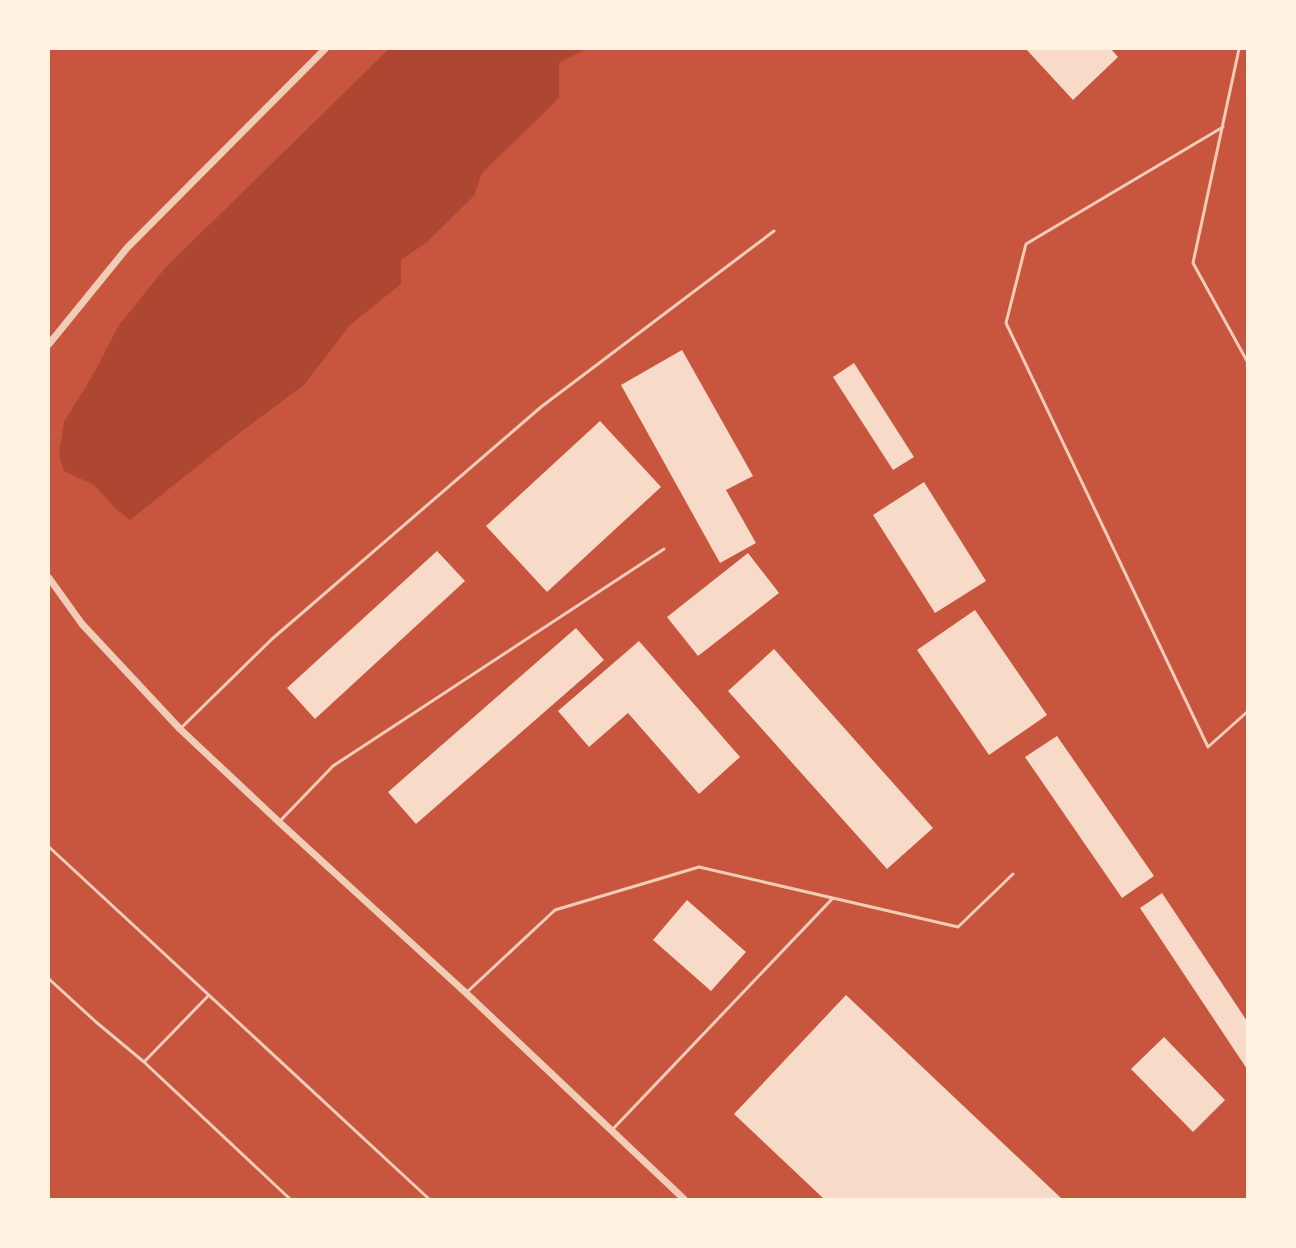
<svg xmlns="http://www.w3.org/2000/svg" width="1296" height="1248" font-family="'Exo 2',sans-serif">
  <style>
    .green { fill: #ae4732 }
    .building { fill: #f7dbc8 }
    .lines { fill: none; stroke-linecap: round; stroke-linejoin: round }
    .service { stroke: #f1ccb7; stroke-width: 3 }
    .tertiary { stroke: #f1ccb7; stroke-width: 7 }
  </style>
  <rect width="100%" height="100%" fill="#c8553d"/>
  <!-- green -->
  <path class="green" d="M389,49H586L559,63V98L482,173L474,196L427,242L401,260V284L350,325L304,385L238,434L130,520L116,509L94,485L64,471L59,455L64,422L94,373L119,325L166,267Z"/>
  <!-- building -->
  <path class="building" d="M1026,49H1111L1118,57L1073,100Z
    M682,350L753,476L726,490L756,543L720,563L621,385Z
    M854,363L914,457L893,470L833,377Z
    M600,421L661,487L547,592L486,526Z
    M924,482L986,581L935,613L873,515Z
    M437,551L465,581L315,719L287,688Z
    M748,553L779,593L698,656L667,617Z
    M975,610L1047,715L989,755L917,650Z
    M576,628L604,660L416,824L388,792Z
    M639,641L740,757L699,794L628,713L589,747L558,711Z
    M774,649L933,828L887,869L728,691Z
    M1057,736L1154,876L1122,898L1025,757Z
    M1162,893L1247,1021V1069L1140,908Z
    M687,900L746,952L711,991L653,940Z
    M846,995L1062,1199H824L734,1114Z
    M1164,1037L1225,1100L1193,1132L1131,1069Z"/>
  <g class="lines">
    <!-- service -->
    <path class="service" d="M1239,49L1193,263L1247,361
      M1223,127L1026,244L1006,323L1208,747L1247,712
      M180,729L272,639L541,407L774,231
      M279,822L333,766L664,549
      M49,847L429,1199
      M49,979L96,1022L144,1062L290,1199
      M466,993L555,910L699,867L958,927L1013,874
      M144,1062L208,996
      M612,1130L833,898"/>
    <!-- tertiary -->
    <path class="tertiary" d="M49,344L127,248L325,49
      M49,578L82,624L180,729L279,822L466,993L684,1199"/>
  </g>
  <!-- border -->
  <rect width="1296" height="1248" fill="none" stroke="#fff3e0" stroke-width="100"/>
</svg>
